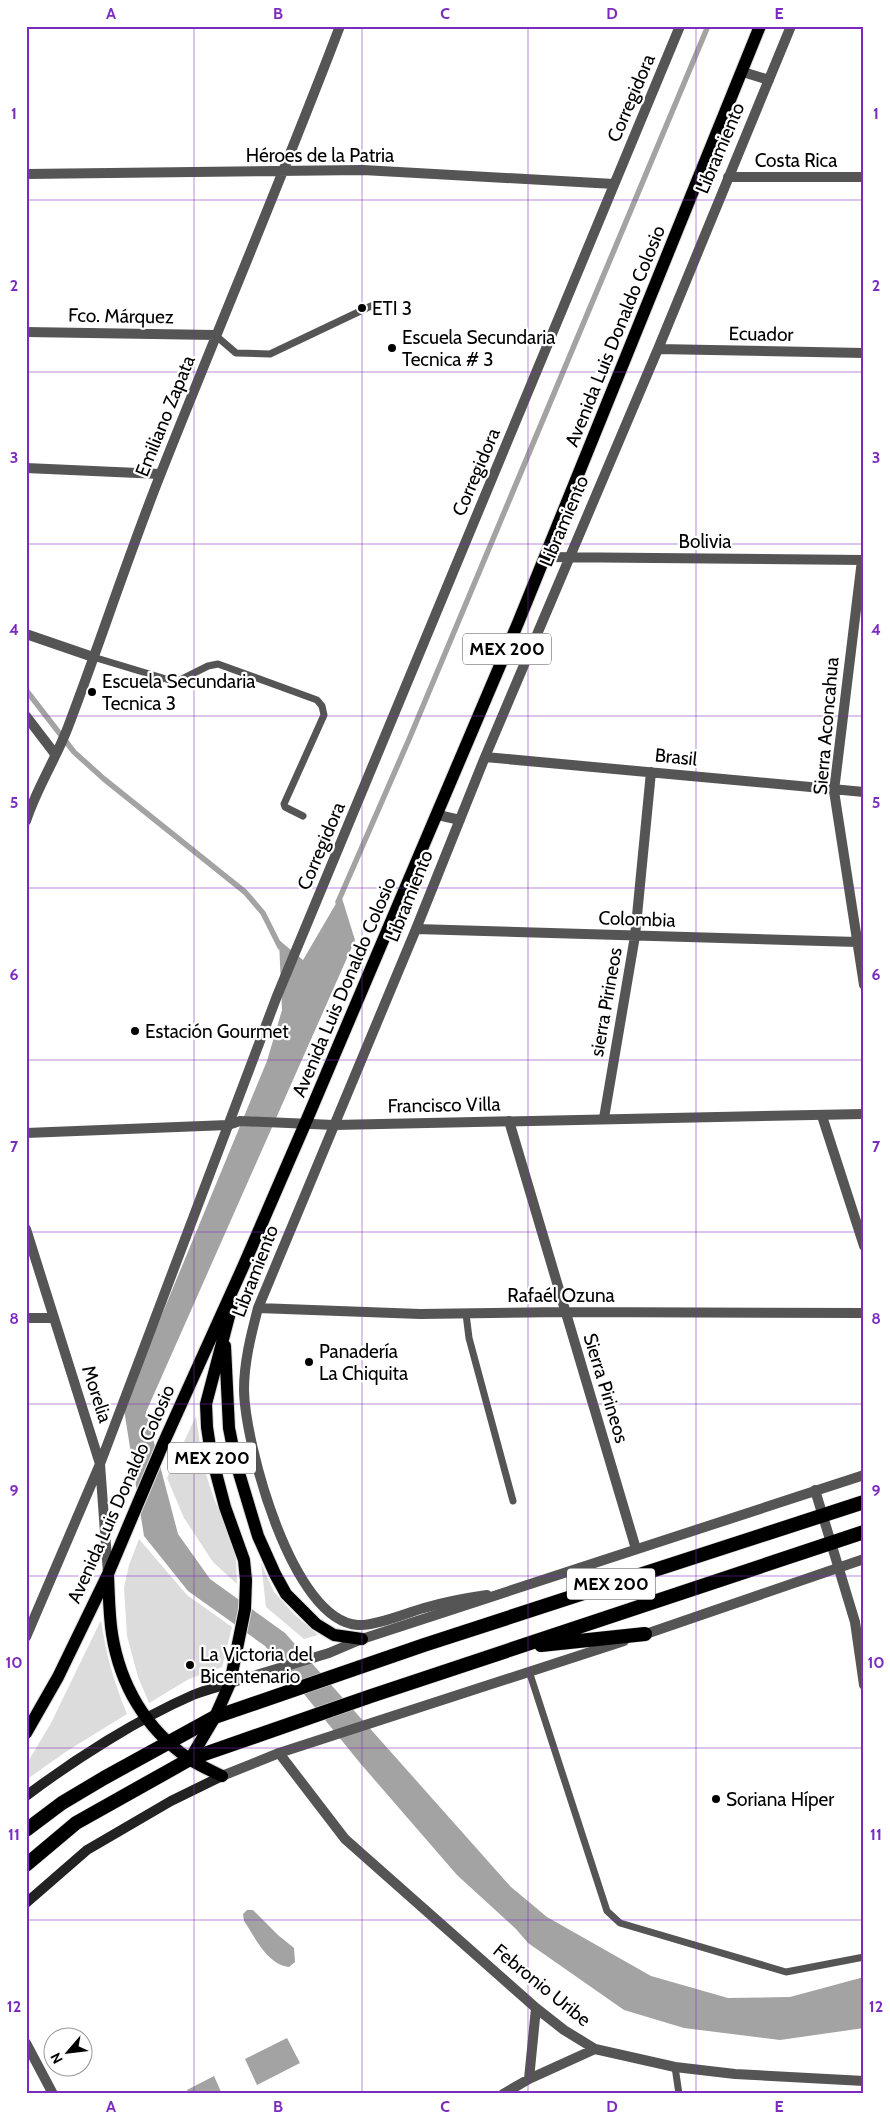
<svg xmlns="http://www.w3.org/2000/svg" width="890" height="2120" font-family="Cabin,sans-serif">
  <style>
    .green { fill: #dcdcdc }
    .water { fill: #a3a3a3 }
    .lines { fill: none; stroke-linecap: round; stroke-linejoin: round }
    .stream { stroke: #a3a3a3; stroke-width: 5.5 }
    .primary-casing { stroke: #dbdbdb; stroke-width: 14 }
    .trunk-casing { stroke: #dbdbdb; stroke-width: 15 }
    .service { stroke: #555; stroke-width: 7 }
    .minor { stroke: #555; stroke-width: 10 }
    .tertiary { stroke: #555; stroke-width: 10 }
    .secondary { stroke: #222; stroke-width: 10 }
    .primary { stroke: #000; stroke-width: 12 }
    .trunk { stroke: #000; stroke-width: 14 }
    .grid { fill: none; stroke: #7b2cbf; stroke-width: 1; stroke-opacity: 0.55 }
    .poi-dot { fill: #000; stroke: #fff; stroke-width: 2 }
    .labels { text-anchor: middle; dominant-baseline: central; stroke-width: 4.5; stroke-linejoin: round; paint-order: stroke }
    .shield { fill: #fff; stroke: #4c4c4c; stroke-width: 1 }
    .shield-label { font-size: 18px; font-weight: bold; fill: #000 }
    .street-label { font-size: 19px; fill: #000; stroke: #fff }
    .poi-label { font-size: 19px; fill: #000; stroke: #fff; text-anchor: start }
    .neatline { fill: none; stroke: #7b2cbf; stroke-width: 2 }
    .grid-label { font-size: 16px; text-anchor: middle; font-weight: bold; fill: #7b2cbf }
  </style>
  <rect width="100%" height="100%" fill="#fff"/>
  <!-- green -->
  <path class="green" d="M196,1416L203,1465L214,1499L230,1534L236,1559L237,1584L213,1562L184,1518L167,1478Z
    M139,1539L187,1595L232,1627L222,1667L189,1679L149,1703L138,1677L127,1636L124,1588L129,1565Z
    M261,1563L274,1592L295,1615L318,1635L304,1639L266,1607Z
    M101,1620C106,1655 114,1682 127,1714L67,1751L26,1780V1765L51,1723Z"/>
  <!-- water -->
  <path class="water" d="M341,895L355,940L146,1412L178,1534L210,1579L285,1633L511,1887L547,1917L651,1976L728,1998L790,1997L864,1977V2028L780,2040L684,2028L624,2010L528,1943L516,1929L457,1875L360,1763L265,1646L188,1591L144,1536L123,1403L146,1353L267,1061L282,1010L279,940L303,960Z
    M247,1910H253L278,1935L294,1948L295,1962L289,1967C267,1964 256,1939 244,1921L243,1914Z
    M287,2038L300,2063L257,2085L245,2059Z
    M214,2076L222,2094H189L187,2090Z"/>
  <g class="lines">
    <!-- stream -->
    <path class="stream" d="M26,690L74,752L104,779L245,892L263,913L280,947
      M338,902L410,737L708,26"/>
    <!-- primary casing -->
    <g class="primary-casing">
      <path id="primary" d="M225,1346L229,1428L236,1463L258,1536L275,1574L286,1594L316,1624L334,1635L362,1639
        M108,1576C109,1595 109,1615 112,1634C120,1685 146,1729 188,1758C198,1765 210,1770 222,1776
        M26,1733L58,1677L108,1574L163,1444L243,1267L305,1124L518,623L760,26
        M190,1759L215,1717L230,1683L245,1609L246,1580L244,1560L225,1507L211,1454L207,1427L206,1404L232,1305"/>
    </g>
    <!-- trunk casing -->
    <g class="trunk-casing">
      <path id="trunk" d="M541,1645L645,1634
        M26,1830L62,1803L104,1778L215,1717L424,1645L864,1502
        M26,1865L76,1823L190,1759L371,1696L864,1532"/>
    </g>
    <!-- service -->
    <path class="service" d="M215,335L236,353L270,354L371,306
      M93,657L176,682L208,666L218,664L317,700L322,706L324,715L284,804L285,807L303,816
      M466,1314L469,1338L513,1501
      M529,1671L607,1911L620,1923L786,1972L864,1957
      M675,2067L679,2094"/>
    <!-- minor -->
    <path class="minor" d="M743,72L769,80
      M26,174L363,170L614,184
      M728,177H864
      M26,332L215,335
      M658,349L864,353
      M26,468L160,474
      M545,557L864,560
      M862,560L834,791L864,985
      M26,634L93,657
      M26,716L55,754
      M485,757L864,792
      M438,815L460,820
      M26,821C37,787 56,759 68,727C100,643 128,556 161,473C220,324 283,176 340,26
      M416,929L857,942
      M822,1116L864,1246
      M604,1118L635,936L651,772
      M509,1121L636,1549
      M26,1229L100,1464L108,1573
      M258,1308L420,1314L565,1312L864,1313
      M26,1318H54
      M815,1490L855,1622L864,1685
      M487,1595C466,1598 445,1602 424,1608C406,1613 376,1626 358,1625C292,1621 245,1444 244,1390C244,1362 251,1335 258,1308L416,929L485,757L658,349L791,26
      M26,1637L100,1464L277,996L680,26
      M279,1753L345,1839L536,2008L564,2030L595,2049L675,2067L735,2074L864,2081
      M26,2043L53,2094
      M529,2079L536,2008
      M503,2094L529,2079L595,2049"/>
    <!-- tertiary -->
    <path class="tertiary" d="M26,1133L228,1125L240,1121L334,1125L864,1114
      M640,1636L864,1559
      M230,1683L329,1653L362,1639L864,1475
      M222,1776L279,1753L624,1641"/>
    <!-- secondary -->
    <path class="secondary" d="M26,1796C75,1759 138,1719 193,1695C205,1690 218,1687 230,1683
      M26,1903L87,1850L171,1801L222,1776"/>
    <!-- primary -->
    <use href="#primary" class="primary"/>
    <!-- trunk -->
    <use href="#trunk" class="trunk"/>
  </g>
  <!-- grid -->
  <path class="grid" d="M194,26V2094M362,26V2094M528,26V2094M696,26V2094M26,200H864M26,372H864M26,544H864M26,716H864M26,888H864M26,1060H864M26,1232H864M26,1404H864M26,1576H864M26,1748H864M26,1920H864"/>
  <!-- markers -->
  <g class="poi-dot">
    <circle cx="362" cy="308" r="5"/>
    <circle cx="392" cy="348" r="5"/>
    <circle cx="92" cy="692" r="5"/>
    <circle cx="135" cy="1031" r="5"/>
    <circle cx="309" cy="1362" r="5"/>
    <circle cx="190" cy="1665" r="5"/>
    <circle cx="716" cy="1799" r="5"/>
  </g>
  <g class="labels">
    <!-- shield labels -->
    <g class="shield">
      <rect x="463" y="633.5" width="88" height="31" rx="4"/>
      <rect x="168" y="1442.5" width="88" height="31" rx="4"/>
      <rect x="567" y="1568.5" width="88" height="31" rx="4"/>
    </g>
    <g class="shield-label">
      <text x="507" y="649">MEX 200</text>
      <text x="212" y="1458">MEX 200</text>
      <text x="611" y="1584">MEX 200</text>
    </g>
    <!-- street labels -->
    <g class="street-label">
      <text transform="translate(631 98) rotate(-67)">Corregidora</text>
      <text transform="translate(720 148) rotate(-67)">Libramiento</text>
      <text x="320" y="155">Héroes de la Patria</text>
      <text x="796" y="160">Costa Rica</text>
      <text transform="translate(121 316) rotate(1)">Fco. Márquez</text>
      <text transform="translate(761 334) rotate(1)">Ecuador</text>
      <text transform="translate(615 336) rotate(-68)">Avenida Luis Donaldo Colosio</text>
      <text transform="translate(165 416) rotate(-68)">Emiliano Zapata</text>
      <text transform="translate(476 472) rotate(-67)">Corregidora</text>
      <text transform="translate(564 521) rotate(-67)">Libramiento</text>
      <text x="705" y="541">Bolivia</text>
      <text transform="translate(826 726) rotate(-85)">Sierra Aconcahua</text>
      <text transform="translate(676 757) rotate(6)">Brasil</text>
      <text transform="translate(321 846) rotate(-67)">Corregidora</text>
      <text transform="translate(409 896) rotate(-68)">Libramiento</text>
      <text transform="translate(637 919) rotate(2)">Colombia</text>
      <text transform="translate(344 987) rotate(-67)">Avenida Luis Donaldo Colosio</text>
      <text transform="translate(606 1002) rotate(-80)">sierra Pirineos</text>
      <text transform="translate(444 1105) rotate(-1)">Francisco Villa</text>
      <text transform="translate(255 1271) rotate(-69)">Libramiento</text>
      <text x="561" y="1295">Rafaél Ozuna</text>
      <text transform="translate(606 1388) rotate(73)">Sierra Pirineos</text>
      <text transform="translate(97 1394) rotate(72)">Morelia</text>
      <text transform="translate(121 1494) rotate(-66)">Avenida Luis Donaldo Colosio</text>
      <text transform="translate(542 1985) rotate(39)">Febronio Uribe</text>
    </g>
    <!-- poi labels -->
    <g class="poi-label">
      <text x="372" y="308">ETI 3</text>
      <text x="402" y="337">Escuela Secundaria<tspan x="402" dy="22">Tecnica # 3</tspan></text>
      <text x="102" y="681">Escuela Secundaria<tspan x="102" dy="22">Tecnica 3</tspan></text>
      <text x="145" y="1031">Estación Gourmet</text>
      <text x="319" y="1351">Panadería<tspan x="319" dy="22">La Chiquita</tspan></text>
      <text x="200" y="1654">La Victoria del<tspan x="200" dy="22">Bicentenario</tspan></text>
      <text x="726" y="1799">Soriana Híper</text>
    </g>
  </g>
  <!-- border -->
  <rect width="890" height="2120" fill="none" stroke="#ffffff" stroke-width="55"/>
  <!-- north arrow -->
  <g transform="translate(68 2052) rotate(242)"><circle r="24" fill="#ffffff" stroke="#999999"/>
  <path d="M0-4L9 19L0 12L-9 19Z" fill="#000000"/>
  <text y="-8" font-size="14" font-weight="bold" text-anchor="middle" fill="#000000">N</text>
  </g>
  <rect x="28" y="28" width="834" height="2064" class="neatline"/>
  <g class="grid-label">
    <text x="111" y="19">A</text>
    <text x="278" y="19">B</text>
    <text x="445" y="19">C</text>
    <text x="612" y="19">D</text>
    <text x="779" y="19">E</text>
    <text x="14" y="119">1</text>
    <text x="876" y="119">1</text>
    <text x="14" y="291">2</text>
    <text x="876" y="291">2</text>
    <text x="14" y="463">3</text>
    <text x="876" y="463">3</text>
    <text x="14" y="635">4</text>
    <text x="876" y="635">4</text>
    <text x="14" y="808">5</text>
    <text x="876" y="808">5</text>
    <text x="14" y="980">6</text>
    <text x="876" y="980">6</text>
    <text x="14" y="1152">7</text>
    <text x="876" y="1152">7</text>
    <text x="14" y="1324">8</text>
    <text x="876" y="1324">8</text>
    <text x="14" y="1496">9</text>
    <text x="876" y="1496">9</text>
    <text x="14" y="1668">10</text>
    <text x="876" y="1668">10</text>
    <text x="14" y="1840">11</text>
    <text x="876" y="1840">11</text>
    <text x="14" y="2012">12</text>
    <text x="876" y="2012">12</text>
    <text x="111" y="2112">A</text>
    <text x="278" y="2112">B</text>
    <text x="445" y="2112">C</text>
    <text x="612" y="2112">D</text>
    <text x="779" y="2112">E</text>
  </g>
</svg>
